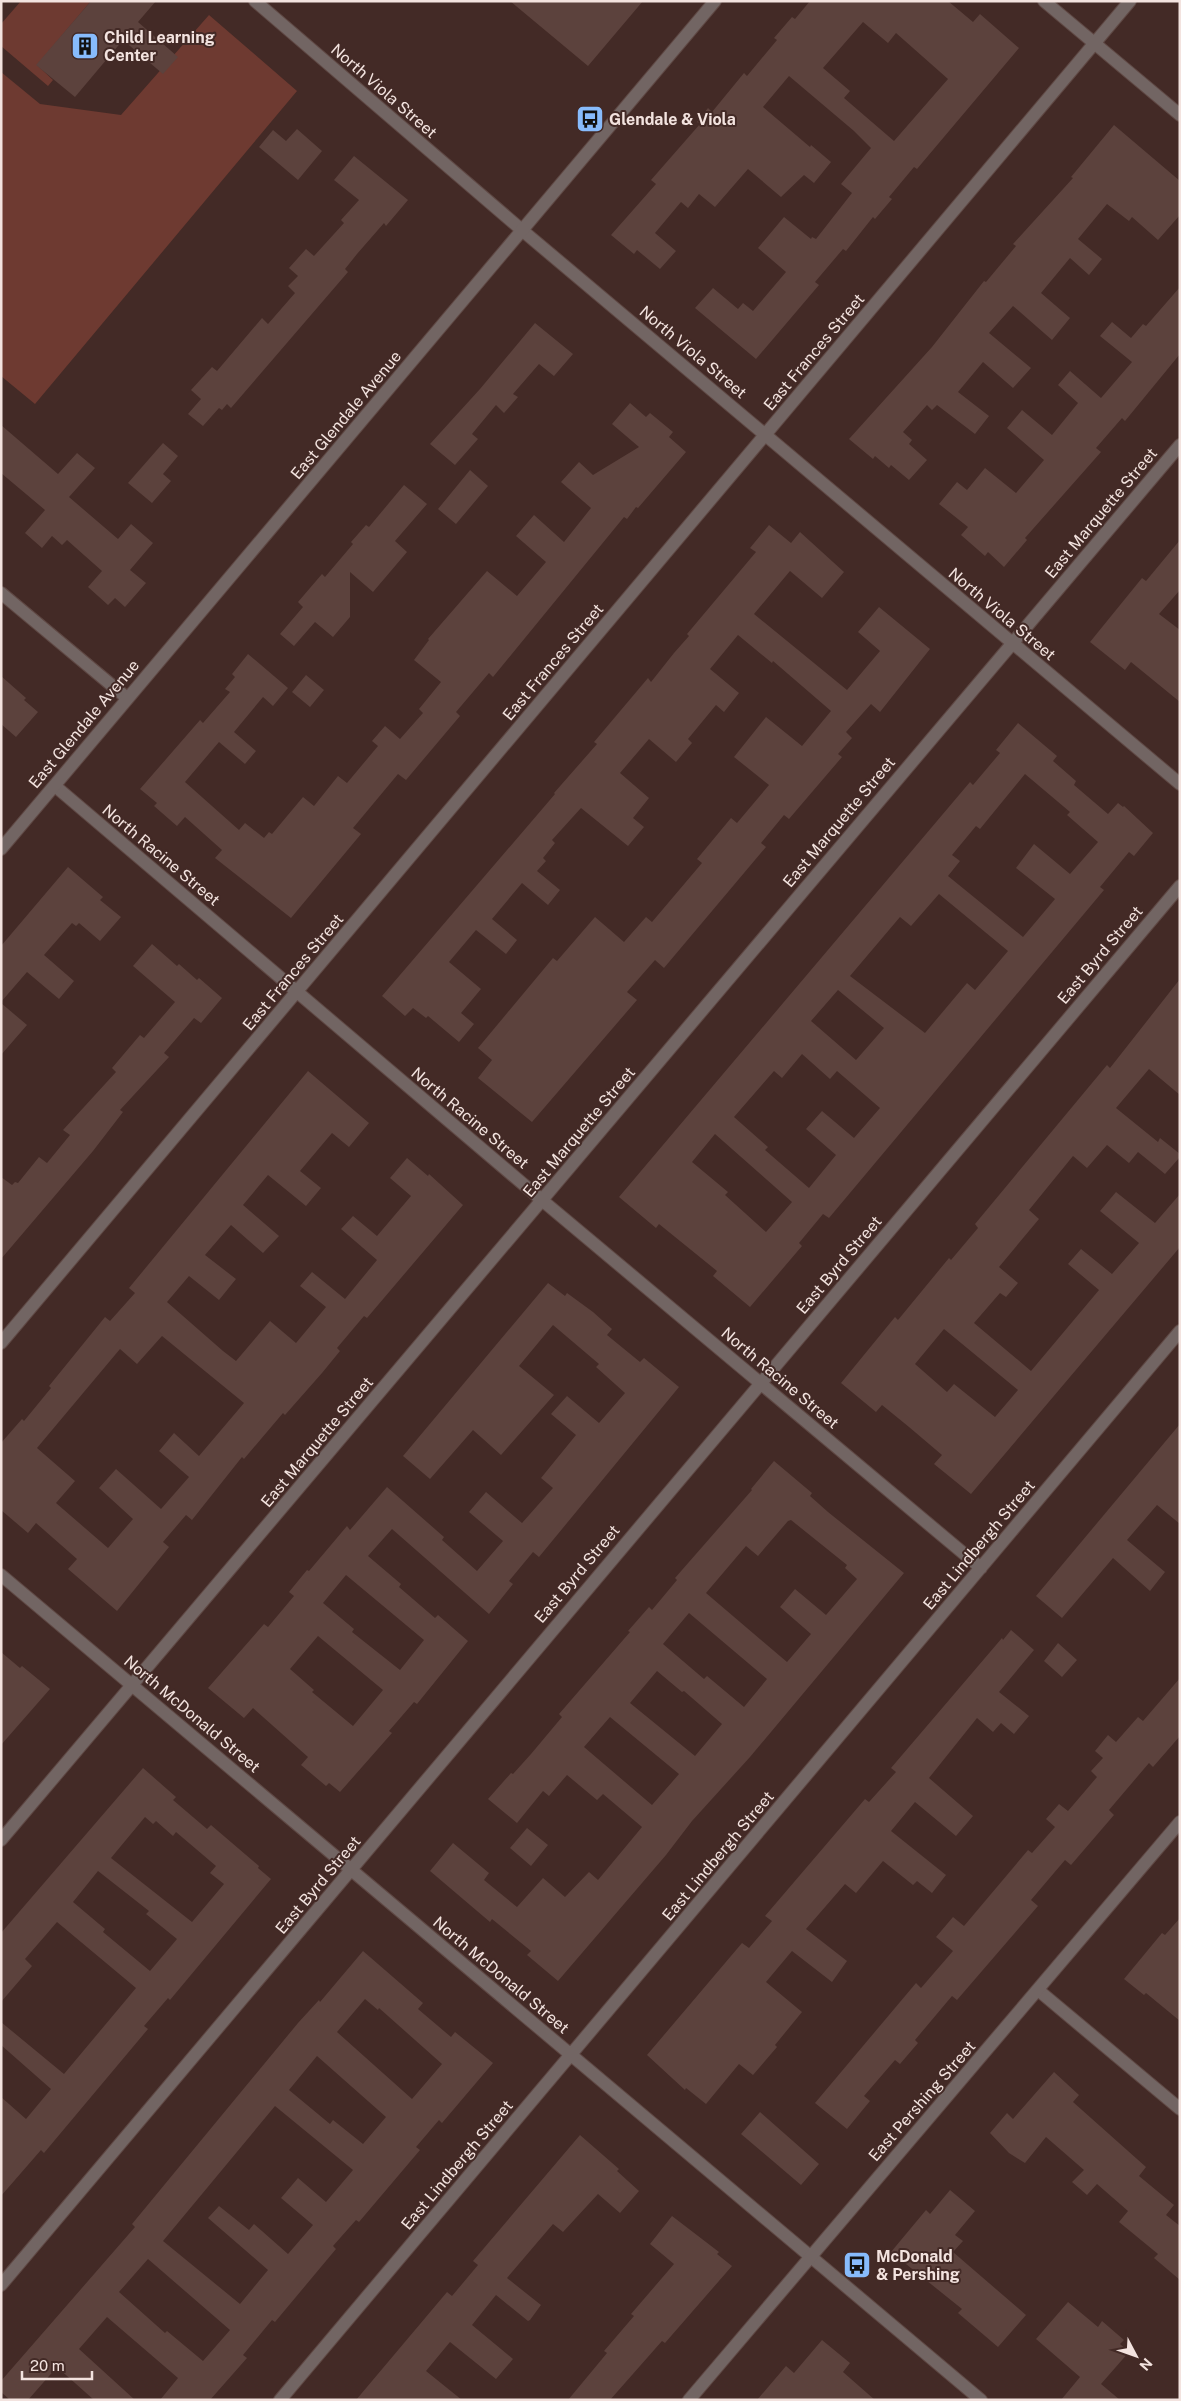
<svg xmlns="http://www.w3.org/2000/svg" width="1181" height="2401" font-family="'Public Sans',sans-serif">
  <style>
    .green { fill: #6e3a31 }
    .building { fill: #5c423d; fill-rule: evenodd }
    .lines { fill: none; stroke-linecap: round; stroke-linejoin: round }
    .minor-casing { stroke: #5f4844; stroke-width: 14 }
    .tertiary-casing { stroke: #5f4844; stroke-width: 14 }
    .minor { stroke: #726563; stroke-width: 12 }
    .tertiary { stroke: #726563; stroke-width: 12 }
    .labels { text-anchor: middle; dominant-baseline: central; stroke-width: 4; stroke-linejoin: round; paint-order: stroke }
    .poi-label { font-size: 16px; font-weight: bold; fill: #f3e3df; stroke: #432a26; text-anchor: start }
    .street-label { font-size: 16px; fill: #f3e3df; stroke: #432a26 }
  </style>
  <rect width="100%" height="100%" fill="#432a26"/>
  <!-- green -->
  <path class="green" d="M21,1H91L37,65L53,80L48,86L1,46V24Z
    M209,15L297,91L35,404L1,376V72L40,104L121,115Z"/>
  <!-- building -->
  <path class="building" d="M91,1H156L138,22L178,57L163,74L123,40L75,97L36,65Z
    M510,1H643L588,66Z
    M810,1H948L973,22L980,14L1019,48L917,169L914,167L889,197L892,199L875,219L873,217L846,251L843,249L815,282L819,285L756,359L695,308L713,288L738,309L743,303L753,311L786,272L758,248L784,217L811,239L812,237L816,239L852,193L841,184L871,148L854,131L789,76L763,107L810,147L811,145L831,162L814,183L804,175L781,197L748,169L715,207L699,194L688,208L681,202L655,233L676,251L660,269L637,250L634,254L611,235L656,184L651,180L700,124L697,122L708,108L712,112L744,73L747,76L777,40L774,38L792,17L795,19ZM863,22L888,43L896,33L948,79L894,141L844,98L850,91L823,68Z
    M1114,125L1180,181V215L1158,240L1132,217L1129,221L1107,204L1078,239L1102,259L1089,275L1070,258L1041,293L1070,318L1052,340L1013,306L989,333L1031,368L1013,388L983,362L958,392L989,416L975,434L937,405L932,410L927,405L903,432L912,440L909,444L927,460L909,480L891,465L889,468L875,456L873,459L849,439L932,347L984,281L986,282L1016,246L1013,244L1073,178L1071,177Z
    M297,129L322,151L298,180L259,147L273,130L286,141Z
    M354,156L408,200L386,226L384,223L357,254L345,269L348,272L231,408L227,404L222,410L219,408L203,426L188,414L201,399L191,390L212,367L217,371L262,318L268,324L295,293L288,286L298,276L289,268L306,249L314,256L344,223L341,220L359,200L334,180Z
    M1180,287V354L1125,421L1122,418L1096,448L1101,452L1025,538L1027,540L1004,567L988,552L985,556L961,535L968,527L939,504L957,482L967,490L985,468L1016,493L1044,460L1007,428L1022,410L1052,435L1078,403L1058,385L1070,371L1101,398L1132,362L1100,336L1112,322L1131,338L1143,324L1146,326Z
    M535,323L573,354L554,376L539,364L513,394L518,397L504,413L496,405L472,434L478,439L455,465L430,444L480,389Z
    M630,403L646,417L650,413L673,432L669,437L686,452L638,508L636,507L627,519L624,517L493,677L489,673L456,712L460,716L406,780L398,774L353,828L361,834L291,918L215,858L222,850L185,817L177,826L154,806L157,803L140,789L200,720L203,723L230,692L225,689L235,677L232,674L248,654L288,688L273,706L263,697L234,732L256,751L245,764L219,742L185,782L239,830L245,823L264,838L269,832L272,834L303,797L314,806L338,776L347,783L378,746L372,741L385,726L400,739L423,713L419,709L441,682L414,660L429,640L428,639L487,571L517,596L546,562L516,536L534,515L564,542L591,508L561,482L579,462L593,475L639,447L612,424Z
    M1,425L58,474L77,453L95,468L69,497L118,539L131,524L153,543L130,570L146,583L125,607L115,598L108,605L88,587L102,571L67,540L62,545L52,536L42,548L25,533L45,510L1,473Z
    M163,443L178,456L163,474L171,481L152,503L128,483Z
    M470,470L488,486L456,524L438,509Z
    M404,485L427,504L395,541L407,552L373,592L350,572V617L333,637L315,622L294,646L280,634L303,607L298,602L322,574L325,577L353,544L351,542L366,525L369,527Z
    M769,525L791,543L800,532L844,572L822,598L790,571L754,614L847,690L880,651L858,632L879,607L930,649L880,712L871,704L846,732L852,738L838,754L842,757L789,819L784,815L761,843L766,847L664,968L655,960L627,992L637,1000L532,1122L478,1078L492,1060L478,1048L553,958L557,961L595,917L624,942L646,917L652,922L702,863L697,859L731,818L737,823L769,785L734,757L766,717L802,746L831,711L773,661L772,663L738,635L710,669L739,693L724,712L716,705L688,739L692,743L676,762L649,739L620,773L649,798L633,818L644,827L628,846L581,808L552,840L555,843L543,858L546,861L537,871L560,890L548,905L522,883L492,919L517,940L506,954L476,930L449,962L481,989L461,1013L474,1024L459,1042L428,1016L426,1018L413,1008L405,1016L382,996L555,794L554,793L597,744L594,742L648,678L651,682L674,653L689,636L687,634L756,552L750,548Z
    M1180,540V590L1159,614L1180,630V702L1131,662L1125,670L1090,642L1142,578L1146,581Z
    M306,675L324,690L310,707L292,692Z
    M1,676L26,698L24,700L38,712L16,737L1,724Z
    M1018,723L1057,756L1053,761L1076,781L1074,785L1108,814L1118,803L1123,807L1124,806L1153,833L1134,856L1129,852L1100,887L1104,890L829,1218L823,1214L799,1243L802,1246L750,1307L713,1276L717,1271L680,1241L659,1224L656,1228L619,1197L970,782L973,785L1000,753L996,750ZM1025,774L1070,812L1067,815L1098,842L1070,874L1034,844L1016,868L1055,899L1023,937L948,876L960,861L952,855L976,826L980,829ZM939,894L1008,951L975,990L967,983L925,1033L850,976L900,917L911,926ZM838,990L884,1028L856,1060L811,1021ZM802,1054L830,1079L837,1071L880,1108L854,1138L822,1111L806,1129L836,1155L809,1188L765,1150L768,1147L734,1117L774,1071L782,1078ZM715,1134L792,1202L766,1232L725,1195L728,1192L692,1162Z
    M68,867L103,897L100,900L121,917L100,941L79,923L76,926L72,923L44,955L74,981L59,999L27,972L1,1002V946Z
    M152,944L177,966L179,964L197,980L199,978L222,998L201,1023L194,1018L164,1053L169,1057L120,1110L123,1112L93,1151L1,1259V1177L12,1185L15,1182L18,1183L39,1157L47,1163L70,1135L63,1130L116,1072L112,1068L140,1035L144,1038L175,1002L133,966Z
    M1180,979V1095L1149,1069L1116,1108L1158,1142L1160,1138L1180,1154V1157L1165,1174L1138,1152L1129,1163L1107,1145L1087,1168L1073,1156L1029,1210L1039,1219L999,1267L1018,1283L1006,1297L1000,1293L974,1323L1031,1371L1099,1290L1068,1264L1081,1249L1112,1274L1139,1243L1100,1211L1116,1192L1155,1223L1180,1194V1247L971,1494L934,1464L942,1455L909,1427L882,1405L876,1412L841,1383L895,1317L898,1320L949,1258L951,1260L978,1228L975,1224L1107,1065L1110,1068ZM944,1329L1018,1390L995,1417L954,1384L947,1392L915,1364Z
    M1,1003L27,1025L1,1055Z
    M308,1071L369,1123L349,1147L332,1133L300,1171L321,1188L306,1206L268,1175L243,1205L279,1236L263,1253L231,1225L205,1255L236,1279L219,1300L189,1276L167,1302L223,1351L236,1361L270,1321L296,1343L326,1307L300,1286L312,1272L345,1299L377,1260L341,1229L353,1216L377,1236L411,1196L390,1178L407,1158L428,1176L429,1174L463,1205L367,1318L364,1316L337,1348L340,1351L322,1373L285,1415L283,1413L244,1459L242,1457L192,1520L186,1515L163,1542L169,1547L117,1611L68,1569L77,1559L36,1523L28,1533L1,1510V1443L22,1419L24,1421L51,1388L49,1386L105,1317L110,1321L135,1293L129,1288ZM162,1336L244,1403L199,1456L174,1433L159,1451L189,1477L161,1509L116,1469L99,1488L133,1519L108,1548L56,1503L75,1481L37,1448L120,1349L137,1364Z
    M548,1283L565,1296L567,1293L593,1312L612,1329L607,1335L640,1362L644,1358L679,1387L539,1557L533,1552L509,1581L513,1584L489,1614L392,1529L368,1556L401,1584L399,1587L435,1618L438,1615L468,1641L417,1704L414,1702L389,1731L392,1733L340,1792L329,1783L326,1786L301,1765L308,1757L253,1708L244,1718L208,1688L264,1624L268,1627L294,1596L289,1592L307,1570L309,1571L347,1526L350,1530L387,1487L444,1537L442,1540L477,1571L503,1541L469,1512L486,1492L522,1523L553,1488L541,1478L576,1435L551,1414L567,1396L599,1423L625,1393L596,1367L599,1364L553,1325L519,1366L554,1395L501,1455L473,1430L430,1479L403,1456ZM346,1575L424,1640L400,1670L352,1632L354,1629L323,1603ZM318,1636L383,1690L353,1726L312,1692L314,1690L290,1669Z
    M1180,1424V1524L1157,1505L1127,1540L1165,1572L1150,1591L1113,1558L1062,1618L1036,1596Z
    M774,1461L812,1493L810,1496L828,1512L904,1573L750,1757L692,1821L666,1855L558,1981L527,1955L531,1951L492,1919L490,1922L430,1871L453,1843L489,1873L484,1880L517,1907L543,1878L565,1897L589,1872L598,1880L642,1827L603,1794L597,1800L567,1775L549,1796L543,1791L517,1823L488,1799L511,1773L513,1774L531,1754L562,1717L559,1714L630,1632L628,1631L649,1607L652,1610L677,1580L675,1578L752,1490L751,1489ZM791,1520L847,1565L845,1568L857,1579L826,1615L795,1589L780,1607L811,1634L787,1662L706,1593L746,1546L758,1556L788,1521ZM689,1613L767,1679L744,1707L707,1676L704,1679L663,1644ZM657,1671L682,1692L684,1691L722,1724L695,1756L630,1703ZM610,1717L679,1774L652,1805L584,1747Z
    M1011,1630L1034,1650L999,1692L1029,1716L1014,1734L1001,1723L993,1732L977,1718L929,1778L973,1816L956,1836L915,1802L891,1831L946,1875L932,1893L917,1881L913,1885L883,1861L856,1893L845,1884L806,1929L847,1961L832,1982L792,1951L766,1982L802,2012L775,2045L777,2047L753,2075L739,2064L706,2104L686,2088L685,2090L647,2055L742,1943L749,1948L772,1921L765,1916L865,1799L869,1802L896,1772L891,1768L1002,1638L1003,1640Z
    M1058,1643L1077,1660L1062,1677L1044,1661Z
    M1,1652L20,1668L22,1666L50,1689L1,1745Z
    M1180,1678V1736L1153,1767L1149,1763L1109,1810L1114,1815L1071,1865L1065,1860L1031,1900L1038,1906L957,2000L952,1996L915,2040L918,2043L900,2064L895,2060L864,2096L870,2101L847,2129L815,2103L916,1983L921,1988L953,1951L936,1937L953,1917L964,1926L1028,1850L1032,1853L1055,1827L1046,1819L1059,1804L1068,1811L1097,1777L1091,1771L1103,1758L1095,1751L1108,1735L1116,1742L1138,1717L1143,1721Z
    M143,1768L176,1797L173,1800L207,1829L211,1825L259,1866L258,1868L271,1879L170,2000L168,1998L144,2026L148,2029L44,2153L41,2150L1,2196V2097L26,2119L51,2089L1,2045V2022L64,2074L136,1988L57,1922L25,1959L32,1966L1,2002V1933ZM145,1817L153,1824L156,1821L173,1836L176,1832L216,1866L210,1873L224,1884L192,1922L111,1858ZM98,1871L149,1911L146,1914L177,1939L150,1971L103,1932L105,1929L73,1902Z
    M527,1828L548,1845L531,1866L510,1848Z
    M1180,1918V2021L1146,1993L1144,1995L1124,1979L1162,1933L1165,1935Z
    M363,1951L423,2003L418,2009L451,2037L455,2032L493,2063L442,2123L439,2120L416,2147L420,2150L359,2222L356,2220L333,2246L336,2249L275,2322L272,2320L243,2355L247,2358L210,2400H160L178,2378L107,2317L79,2349L135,2400H94L57,2367L28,2400H10L1,2392V2381L135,2227L132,2224L298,2023L319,2000L320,2002ZM365,1999L378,2010L379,2008L442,2064L412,2099L337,2032ZM317,2056L386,2117L363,2144L333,2120L330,2124L289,2090ZM275,2106L353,2170L326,2202L298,2178L281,2198L313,2225L288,2254L254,2224L249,2230L219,2206L208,2218L268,2270L240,2304L163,2241ZM148,2259L230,2330L203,2361L167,2331L165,2333L119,2292Z
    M1054,2072L1079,2095L1073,2102L1146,2167L1139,2176L1174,2205L1166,2215L1180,2226V2280L1154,2258L1158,2254L1119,2222L1128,2211L1097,2184L1087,2195L1072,2182L1084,2170L1046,2137L1025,2163L1009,2153L990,2133L1007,2113L1013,2119Z
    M760,2112L819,2164L801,2185L741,2134Z
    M580,2135L619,2169L617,2171L639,2191L620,2213L598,2194L563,2232L553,2224L507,2278L541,2305L530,2320L528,2321L496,2295L472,2325L513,2359L496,2379L450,2342L426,2371L462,2400H356L447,2292L452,2296L478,2265L473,2261Z
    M950,2190L975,2211L955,2235L963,2241L953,2252L1026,2315L998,2347L958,2313L962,2309L891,2252L926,2210L930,2214Z
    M672,2216L719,2252L717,2254L732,2266L665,2343L662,2341L610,2400H568L607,2353L604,2351L634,2316L631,2314L674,2264L650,2244Z
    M1068,2302L1098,2327L1102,2321L1124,2340L1120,2344L1129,2352L1101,2384L1120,2400H1061L1080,2377L1036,2339Z
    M822,2340L850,2363L843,2372L875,2400H757L786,2366L794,2373Z"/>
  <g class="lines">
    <!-- minor casing -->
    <g class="minor-casing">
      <path id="minor" d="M255,1L523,231L1180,784
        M1044,1L1180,115
        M1,593L127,698
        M55,786L543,1201L981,1568
        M1,1343L1130,1
        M1,1575L981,2400
        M1,1840L1180,445
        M1038,1990L1180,2109
        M1,2285L1180,886
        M280,2400L1180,1331"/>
    </g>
    <!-- tertiary casing -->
    <g class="tertiary-casing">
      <path id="tertiary" d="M1,849L715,1
        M689,2400L1180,1822"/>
    </g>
    <!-- minor -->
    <use href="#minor" class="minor"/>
    <!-- tertiary -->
    <use href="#tertiary" class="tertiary"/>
  </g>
  <!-- icons -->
  <defs>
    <g id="building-square" transform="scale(1.4375)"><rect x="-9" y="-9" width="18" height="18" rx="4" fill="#87bbfc" stroke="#432a26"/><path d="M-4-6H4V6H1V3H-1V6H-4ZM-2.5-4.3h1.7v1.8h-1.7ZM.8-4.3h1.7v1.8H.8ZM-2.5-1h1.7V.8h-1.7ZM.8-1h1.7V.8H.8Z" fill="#111"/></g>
    <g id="bus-square" transform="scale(1.4375)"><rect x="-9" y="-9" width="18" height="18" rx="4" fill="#87bbfc" stroke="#432a26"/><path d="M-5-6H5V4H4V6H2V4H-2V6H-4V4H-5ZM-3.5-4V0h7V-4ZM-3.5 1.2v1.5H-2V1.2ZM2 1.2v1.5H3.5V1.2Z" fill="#111"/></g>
  </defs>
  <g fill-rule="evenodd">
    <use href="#building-square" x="85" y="46"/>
    <use href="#bus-square" x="590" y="119"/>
    <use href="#bus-square" x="857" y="2265"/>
  </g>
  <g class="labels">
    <!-- poi labels -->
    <g class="poi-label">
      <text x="104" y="37">Child Learning<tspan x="104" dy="18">Center</tspan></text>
      <text x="609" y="119">Glendale &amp; Viola</text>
      <text x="876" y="2256">McDonald<tspan x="876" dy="18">&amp; Pershing</tspan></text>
    </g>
    <!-- street labels -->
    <g class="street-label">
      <text transform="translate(384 91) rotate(41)">North Viola Street</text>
      <text transform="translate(693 352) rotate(40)">North Viola Street</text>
      <text transform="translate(814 352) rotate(-50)">East Frances Street</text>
      <text transform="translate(346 415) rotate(-50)">East Glendale Avenue</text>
      <text transform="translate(1101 513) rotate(-50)">East Marquette Street</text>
      <text transform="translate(1002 614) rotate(40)">North Viola Street</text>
      <text transform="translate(553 662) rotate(-50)">East Frances Street</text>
      <text transform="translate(84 724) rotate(-50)">East Glendale Avenue</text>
      <text transform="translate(839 822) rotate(-50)">East Marquette Street</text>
      <text transform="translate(161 855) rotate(40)">North Racine Street</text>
      <text transform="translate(1100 955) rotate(-50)">East Byrd Street</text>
      <text transform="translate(293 972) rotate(-50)">East Frances Street</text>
      <text transform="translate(470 1118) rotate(40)">North Racine Street</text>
      <text transform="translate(579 1132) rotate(-50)">East Marquette Street</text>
      <text transform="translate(839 1265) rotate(-50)">East Byrd Street</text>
      <text transform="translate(780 1378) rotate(40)">North Racine Street</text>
      <text transform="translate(317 1442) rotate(-50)">East Marquette Street</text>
      <text transform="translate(979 1545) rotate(-50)">East Lindbergh Street</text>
      <text transform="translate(577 1574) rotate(-50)">East Byrd Street</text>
      <text transform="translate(192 1714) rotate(40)">North McDonald Street</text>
      <text transform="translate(718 1856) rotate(-50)">East Lindbergh Street</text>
      <text transform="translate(318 1885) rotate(-50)">East Byrd Street</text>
      <text transform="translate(501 1975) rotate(40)">North McDonald Street</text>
      <text transform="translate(922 2101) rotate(-49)">East Pershing Street</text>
      <text transform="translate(457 2165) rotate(-50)">East Lindbergh Street</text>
    </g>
  </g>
  <!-- border -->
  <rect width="1181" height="2401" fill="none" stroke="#f3e3df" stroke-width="5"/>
  <!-- north arrow -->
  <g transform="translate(1136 2356) rotate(131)" stroke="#432a26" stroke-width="4" paint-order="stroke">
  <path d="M0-4L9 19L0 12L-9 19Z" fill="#f3e3df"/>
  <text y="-8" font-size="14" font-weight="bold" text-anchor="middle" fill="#f3e3df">N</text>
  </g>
  <!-- scale -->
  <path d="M22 2371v8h70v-8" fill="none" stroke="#f3e3df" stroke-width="2.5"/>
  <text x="30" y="2371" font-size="15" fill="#f3e3df" stroke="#432a26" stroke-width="4" paint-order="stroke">20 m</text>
</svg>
